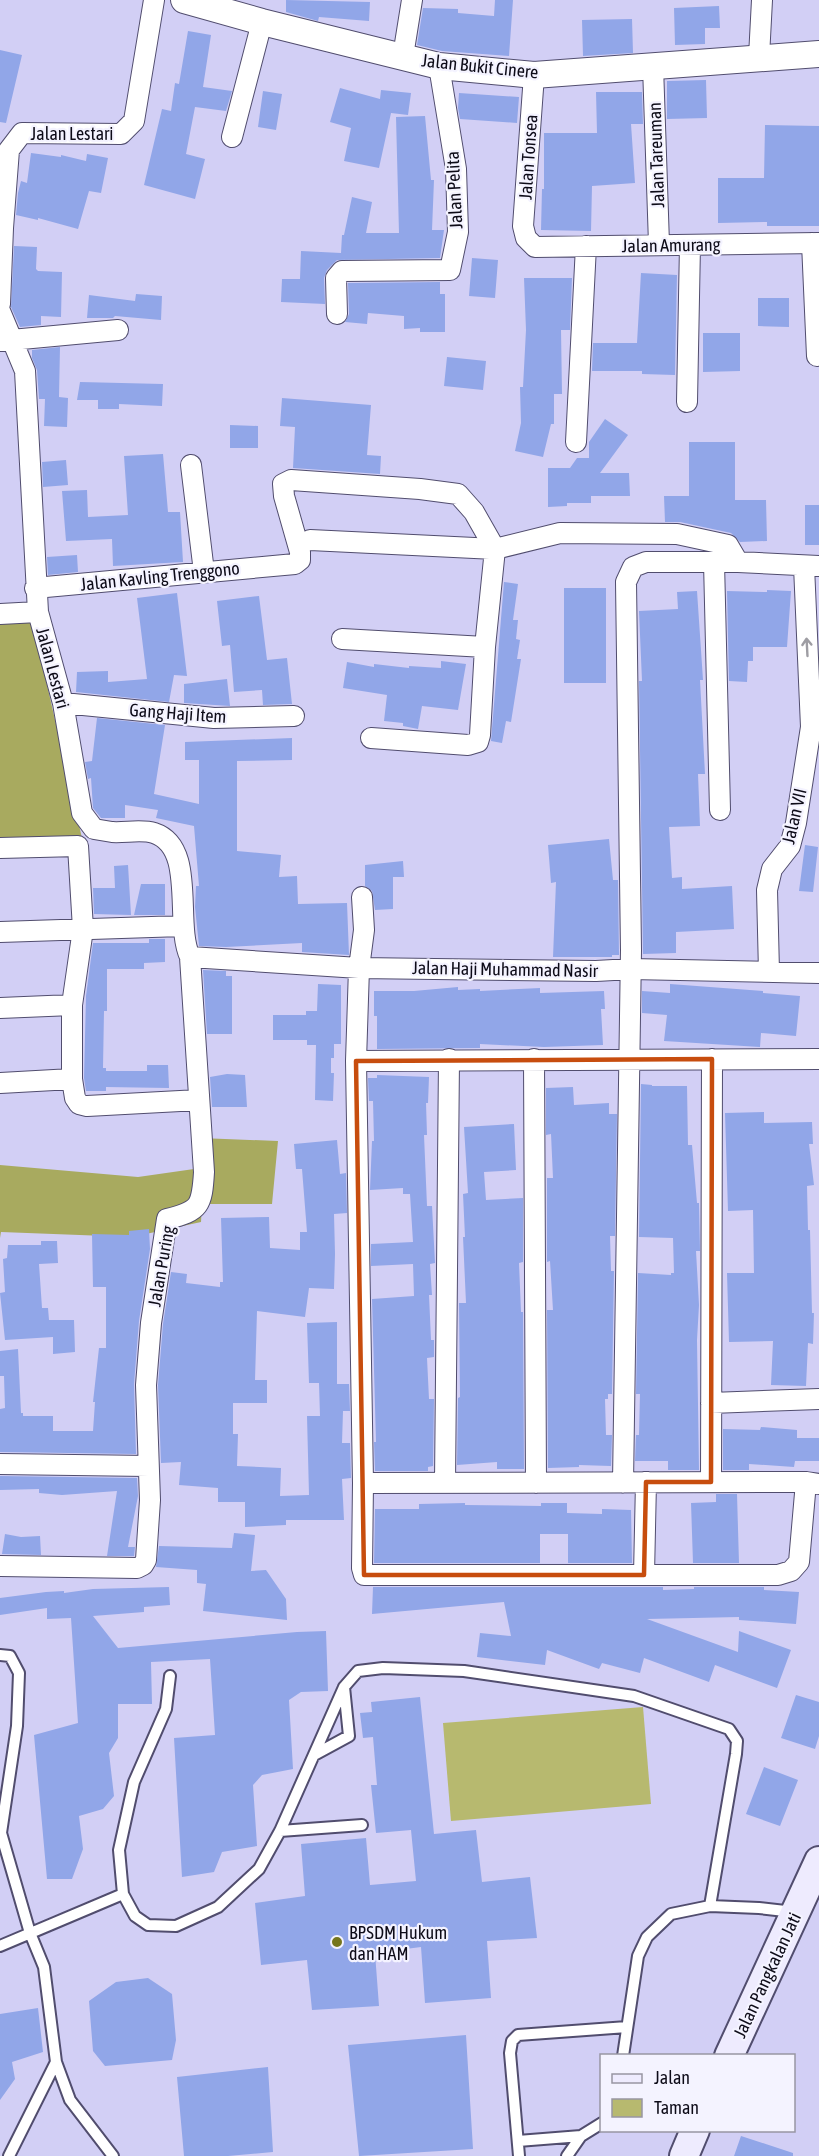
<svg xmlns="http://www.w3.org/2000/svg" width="819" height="2156" font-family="'Asap Condensed',sans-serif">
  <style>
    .green { fill: #b7b96f }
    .forest { fill: #a8aa5f }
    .building { fill: #91a6e8 }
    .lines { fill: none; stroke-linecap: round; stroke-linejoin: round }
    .service-casing { stroke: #514d6e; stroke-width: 14 }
    .minor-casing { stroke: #514d6e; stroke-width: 22 }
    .tertiary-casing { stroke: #514d6e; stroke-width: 28 }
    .secondary-casing { stroke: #514d6e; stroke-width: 32 }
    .service { stroke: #fff; stroke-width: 10 }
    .minor { stroke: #fff; stroke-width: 20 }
    .tertiary { stroke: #fff; stroke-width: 26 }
    .secondary { stroke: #eeebfe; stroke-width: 28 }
    .oneway { stroke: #9e9da3 }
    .marked { fill: none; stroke: #c74d0e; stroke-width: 4.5; stroke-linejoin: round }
    .poi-dot { fill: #76761d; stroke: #f4f3ff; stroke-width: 2 }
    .labels { text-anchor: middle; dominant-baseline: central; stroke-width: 4.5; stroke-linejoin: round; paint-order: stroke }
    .street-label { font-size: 18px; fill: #0d0b18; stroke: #f4f3ff }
    .poi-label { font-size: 18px; fill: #0d0b18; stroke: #f4f3ff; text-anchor: start }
  </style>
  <rect width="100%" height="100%" fill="#d2cff5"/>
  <!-- green -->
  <path class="green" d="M643,1707L651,1804L451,1821L443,1723Z"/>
  <!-- forest -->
  <path class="forest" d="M0,619H32L84,847H0Z
    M200,1138L278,1141L272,1204H202L201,1222L132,1237L1,1232L0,1238V1165L138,1177L201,1168Z"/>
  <!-- building -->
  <path class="building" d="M286,0L370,2L369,21L319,17L318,21L286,12Z
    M495,0H513L509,56L442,51L417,45L423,8L458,9V13L494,16Z
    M719,6L720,28H705V44L675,45L674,8Z
    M632,19L633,53L583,56L582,20Z
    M188,31L211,35L203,87L232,91L226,111L195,107L186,154L205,159L195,199L144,185L162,109L171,111L175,83L179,84Z
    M0,50L22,55L6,123L0,122Z
    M706,80L707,118L667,119V81Z
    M340,88L380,99L381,90L411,93L408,115L391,113L379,168L344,161L351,128L330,122Z
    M263,91L282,94L276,130L258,127Z
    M596,92H642L643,124H631L635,183L592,186L591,231L541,230L542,189H544V133H597Z
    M459,93L519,97L517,123L460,119L458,108Z
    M425,116L431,180H434L432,230H444L440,258L337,260L327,270L324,278L325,304L281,302L282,279H300L301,251L341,253L342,235H344L352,197L372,202L366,233H399L396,117Z
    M765,125L819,126V226H767V222L718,223V178H764Z
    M31,153L61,157V155L86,161L87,154L108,158L101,193L89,191L78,229L38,218V220L16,215L18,193L21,181L27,183Z
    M14,246L37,247L36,269L38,271L62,272L61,317L41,316V325L20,327L11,307Z
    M472,258L498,260L495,298L469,296Z
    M641,273L677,275L675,375L642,374V371H592L593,343H637Z
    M524,278H572L570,330H561L562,394H554V424H551L543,457L515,451L521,423L520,387H523L526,330Z
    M440,282V294H445V332H420V328L404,329V316L368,313L367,324L345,322L349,314L348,283Z
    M136,294L162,296L161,320L115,316L113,318H87L89,295L135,301Z
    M758,298H789V327L758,326Z
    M703,333H740V371L703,372Z
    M60,347L59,397L68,398L67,427L44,426L45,399H39L37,370L32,358V350Z
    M447,357L486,361L483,390L444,386Z
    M80,382L163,384L162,406L119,404V409H98V400H77Z
    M282,398L371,405L367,455L381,456L380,474L293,468L295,427L280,426Z
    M605,419L628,435L600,473H629L630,496H591V503H567V506L548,507V468H570L577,458H589V442Z
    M230,425L258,426V448H230Z
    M689,442H735V500H766L767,541L740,542L731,533L680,522H665L664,496H689Z
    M163,454L168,512H180L183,562L113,566L112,539L66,541L62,491L87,490L88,517L128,515L124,456Z
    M66,460L68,485L43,487L42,462Z
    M805,505H819V545H805Z
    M77,555L78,572L48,575L47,557Z
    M504,582L518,584L513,620H518L516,639L520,640L517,659H521L511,722L506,721L502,743L491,741Z
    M564,588H606V683H564Z
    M767,590L791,591L787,647H753V661H748L747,682L729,681L727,591L767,592Z
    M697,591L703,680H700L705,774H698L700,826L669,827L672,878L682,877V889L732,886L734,929L676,932V953L643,954L639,681H642L639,611L678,609L677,592Z
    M177,593L187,676L174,675L169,702L76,692L77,672L108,671V682L147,679L137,598Z
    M259,596L267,660L287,658L292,704L263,705L262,690L234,692L230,645L222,646L217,601Z
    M441,661L466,664L458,710L422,706L418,729L403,726V723L384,721L387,695L343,688L347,662L374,667V664L409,668V666L441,668Z
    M227,679L230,706L184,703V684Z
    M97,718L165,725L154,794L199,804V760H185V742L292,738V760L237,761V851L281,855L279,877L297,876L298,904L347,903L349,955L302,952V943L226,947L199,946L195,907L196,886H199L194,826L156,818L158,810L125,805V818H101L93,808L91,778L88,779L85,762L92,761Z
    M609,839L613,880H618L619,955H612V957H553L556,882L551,883L548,845Z
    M805,845L818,847L813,892L799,891Z
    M403,861L404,877H393V909L375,910L372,891L365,886V865Z
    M128,865L131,915L94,914L93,888H115L114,866Z
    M141,884H165V915H134Z
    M149,939H165V962L144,963V969H107V1011H104L103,1068H106V1071H147V1065H168L169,1088L106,1087V1091H86L84,1078L86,996L93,943H149Z
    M203,970L226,971V976H232V1034H207Z
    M318,984L341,985V1044H334V1058H331V1073H334L333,1101L315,1100L316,1045H307V1040H273V1015H306V1011H317Z
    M670,984L763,991V993L800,996L796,1036L761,1033L760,1047L664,1041L667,1015L642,1013V991L670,993Z
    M458,987V990L480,989V991L540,988V993L604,991L605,1009H601L603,1045L544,1047L480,1044V1048L377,1049V1016H374V991H414Z
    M227,1074L245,1075L247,1107H212L210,1077Z
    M377,1075L429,1077L428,1103H426L427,1135H424L427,1206H432L435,1263L430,1264L432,1295H429L431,1340H434V1357L427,1358L429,1399H434L433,1466L428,1467V1471H375L374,1442H376L372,1299L414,1296L413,1264L371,1266V1244L413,1242L410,1194H403V1188L370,1190L372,1141H374L373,1101H369L368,1078H377Z
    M641,1084L652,1085V1086H687L688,1145H692L697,1203H699L700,1251H696L699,1305L697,1340L699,1470H668V1461H635L636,1435H639L640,1394H636L638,1273L671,1275V1273H674L673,1238L639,1237Z
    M573,1087L574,1105L609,1103V1114H617L615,1236H610L611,1271H614L612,1394H608V1399H605L606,1435H612L611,1466L579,1465V1467L548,1468L547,1310H553L550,1261L547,1262V1178H553L551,1134L546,1135V1088Z
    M764,1112V1123L812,1122L813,1144H809L814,1185L807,1186L808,1230H810L812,1313H814L813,1344L808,1343L806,1386L771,1385L773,1341L729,1342L727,1273H754L753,1210L728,1211L725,1113Z
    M514,1124L516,1170L484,1172L486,1200L523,1198V1262L519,1263L521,1312H523L524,1469H497V1462L457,1465L458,1398L460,1397L459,1303H466L463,1237H465L463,1194L468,1193L464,1127Z
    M337,1140L340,1174L346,1173L347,1213L334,1214L335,1254L334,1289L309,1288L305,1317L257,1311L255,1380H267V1403H233V1434H238L237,1466L281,1468L280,1496L309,1495L307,1416H320L319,1383H309L307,1323L337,1322V1384H349L350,1411H343L342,1443H350L351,1478L342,1479L344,1520H286V1525L245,1527V1502H218V1488L179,1485L181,1462L161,1463L158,1385L163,1324L171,1272L187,1274L186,1283L220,1287V1282H223L221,1218L269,1217L270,1248L300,1250V1232H307L302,1169H296L294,1144Z
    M149,1229L150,1249L139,1321L134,1384L136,1454L0,1452V1409L5,1408L4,1376H0V1351L18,1349L21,1413H23V1416H53V1431H93L95,1402H93L99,1348H106V1287H93L92,1234L129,1235V1231Z
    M41,1241H57L58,1263L39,1264L42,1308H48L49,1320H74L75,1352L53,1354V1337L5,1340L0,1293L5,1292L3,1259L7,1258L8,1245H41Z
    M761,1427L797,1430V1438H819V1461H795L794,1467L749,1464V1470H723V1429L760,1430Z
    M0,1476L137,1478L138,1496L128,1547H135L134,1556H107L117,1491L62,1495L39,1493V1489L0,1490Z
    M716,1494H737L739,1563H693L691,1503L716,1502Z
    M465,1503V1505L541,1506V1503H567V1513L602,1514V1509L631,1510L632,1563H568V1534H540V1563H374L375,1509H419V1504Z
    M234,1533L255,1535L251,1571L266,1570L286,1599L287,1620L203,1611L206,1584L197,1583V1570L156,1567L159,1546L232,1548Z
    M5,1534L21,1537L40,1536L41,1555L2,1554Z
    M169,1587L170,1605L144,1607V1612L93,1616L118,1648L297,1632L326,1631L328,1691L301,1692L289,1700L293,1769L262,1775L253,1785L257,1846L222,1852L214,1872L182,1877L174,1738L215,1735L210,1659L151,1662L152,1704H118V1738L109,1753L114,1796L103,1809L79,1816L83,1849L72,1879H47L34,1735L78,1723L71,1618L47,1619V1608L0,1615V1598L46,1592L64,1591V1593L93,1589Z
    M373,1587H663V1590L694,1589V1587H764V1590L799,1592L796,1624L739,1620V1617L647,1619L738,1652L739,1631L791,1650L777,1688L715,1665L709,1682L644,1658L640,1673L602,1663L599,1669L547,1650L545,1665L477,1657L480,1633L511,1636L504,1602L372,1614Z
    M796,1695L819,1702V1736L815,1749L781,1738Z
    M420,1697L434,1834L476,1830L482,1882L530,1877L537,1938L487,1941L491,1998L425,2003L421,1947L375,1953L379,2006L312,2010L307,1960L261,1965L255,1903L305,1896L301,1844L366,1838L370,1885L416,1881L411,1830L376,1833L371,1785H377L373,1737L363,1738L360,1713L372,1712L371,1702Z
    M764,1767L798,1780L780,1826L746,1814Z
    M148,1978L172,1994L176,2040L172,2060L105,2066L93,2051L89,2001L116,1982Z
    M38,2008L43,2052L12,2062L15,2079L0,2100V2014Z
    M466,2035L473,2149L359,2156L348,2045Z
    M268,2067L273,2152L228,2156H184L177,2077Z
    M741,2136L793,2153V2156H734Z"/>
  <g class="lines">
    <!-- service casing -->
    <g class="service-casing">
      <path id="service" d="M0,1655L10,1656L19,1673L17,1726L1,1833L30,1933L44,1967L56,2062L70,2100L113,2156
        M170,1676L166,1709L134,1782L119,1850L123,1894L135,1916L148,1925L176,1926L218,1907L259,1869L280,1831L344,1687L358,1671L383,1668L464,1671L634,1696L729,1729L737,1741L736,1754L710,1906
        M314,1755L349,1736L344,1687
        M280,1831L362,1825
        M0,1946L123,1894
        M623,2056L638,1956L647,1937L671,1914L710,1906L759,1908L794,1912
        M518,2141L581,2136
        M9,2156L56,2062
        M519,2156L510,2053L512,2041L518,2035L627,2027
        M567,2156L581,2136L602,2123"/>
    </g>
    <!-- minor casing -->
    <g class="minor-casing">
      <path id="minor" d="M403,56L412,0
        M759,57L762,0
        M653,66L659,244
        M534,75L523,226L526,238L535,247L819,243
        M232,137L262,22
        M812,243L817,356
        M0,304L3,228L9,150L22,133L121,134L134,121L154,0
        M0,311L25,371L38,612L63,703L82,813L94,829C100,830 106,831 112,832C125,833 142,829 154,833C197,847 174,923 190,957L204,1172C202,1206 200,1211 167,1219L151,1323L146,1385L150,1500L146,1560L143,1565L137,1568L0,1566
        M337,314L336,278L342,271L450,270L458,232L456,169L439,66
        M0,341L118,330
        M687,402L690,245
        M576,442L586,246
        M191,465L204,572
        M310,540L495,549L560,533L677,534L728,545L738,562L819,566
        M714,562L720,810
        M35,588L295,564L300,560V552L284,496L283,484L291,480L420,489L458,494L474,512L495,549L485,647L480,735L478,742L468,745L371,738
        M0,614L38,612
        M342,639L485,647
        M63,703L214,718L294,716
        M0,848L78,846L83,929L72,1005V1079L75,1098L79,1104L87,1106L199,1100
        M362,897L364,930L359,968L356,1061L363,1483L362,1568L364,1575H778L791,1571L799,1562L806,1482
        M0,932L182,926
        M190,957L359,968L596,971L631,969L819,973
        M769,972L767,890L772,869L790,846L796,823L811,727L804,566
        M0,1008L72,1005
        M534,1059L536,1483
        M356,1061L819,1059
        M0,1083L72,1079
        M711,1403L819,1399
        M0,1464L148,1466
        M711,1482L712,1059
        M363,1483L806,1482L819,1484
        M445,1483L449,1059
        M623,1483L631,950L626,582L633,567L646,562H738
        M644,1575L646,1482"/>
    </g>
    <!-- tertiary casing -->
    <g class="tertiary-casing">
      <path id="tertiary" d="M184,0L262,22L439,66L534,75L819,54"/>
    </g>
    <!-- secondary casing -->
    <g class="secondary-casing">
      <path id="secondary" d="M729,2056L819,1861
        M684,2156L695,2130"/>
    </g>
    <!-- service -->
    <use href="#service" class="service"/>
    <!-- minor -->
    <use href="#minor" class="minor"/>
    <!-- tertiary -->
    <use href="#tertiary" class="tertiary"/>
    <!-- secondary -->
    <use href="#secondary" class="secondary"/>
  </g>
  <!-- one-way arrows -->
  <defs><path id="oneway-shaft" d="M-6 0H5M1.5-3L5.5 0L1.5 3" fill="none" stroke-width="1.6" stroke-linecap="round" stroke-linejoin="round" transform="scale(1.5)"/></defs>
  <use class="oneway" href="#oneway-shaft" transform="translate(807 647) rotate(-93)"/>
  <!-- marked area -->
  <path class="marked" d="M712,1059L711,1482H646L644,1575H364L356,1061Z"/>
  <!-- markers -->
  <circle class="poi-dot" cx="337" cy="1942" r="6"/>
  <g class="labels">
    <!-- street labels -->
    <g class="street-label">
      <text transform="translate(480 66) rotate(6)">Jalan Bukit Cinere</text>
      <text x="72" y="133">Jalan Lestari</text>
      <text transform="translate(656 155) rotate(-92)">Jalan Tareuman</text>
      <text transform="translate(528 157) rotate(-86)">Jalan Tonsea</text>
      <text transform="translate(454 190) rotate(-93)">Jalan Pelita</text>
      <text transform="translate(671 245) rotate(-1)">Jalan Amurang</text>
      <text transform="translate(160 576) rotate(-6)">Jalan Kavling Trenggono</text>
      <text transform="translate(53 668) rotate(75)">Jalan Lestari</text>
      <text transform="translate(178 713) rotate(4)">Gang Haji Item</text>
      <text transform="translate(794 816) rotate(-77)">Jalan VII</text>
      <text transform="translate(505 969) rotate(1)">Jalan Haji Muhammad Nasir</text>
      <text transform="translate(161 1266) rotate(-80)">Jalan Puring</text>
      <text transform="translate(767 1975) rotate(-65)">Jalan Pangkalan Jati</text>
    </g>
    <!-- poi labels -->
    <g class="poi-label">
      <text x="349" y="1932">BPSDM Hukum<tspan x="349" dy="21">dan HAM</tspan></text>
    </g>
  </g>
  <!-- legend -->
  <rect x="600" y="2054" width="195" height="78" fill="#f4f3ff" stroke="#9896a3" stroke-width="1.5"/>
  <rect x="612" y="2074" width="30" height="9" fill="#eeebfe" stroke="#9896a3" stroke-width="1.5"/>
  <text x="654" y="2084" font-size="18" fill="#0d0b18">Jalan</text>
  <rect x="612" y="2099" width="30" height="18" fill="#b7b96f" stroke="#9896a3" stroke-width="1.5"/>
  <text x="654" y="2114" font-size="18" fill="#0d0b18">Taman</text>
</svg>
